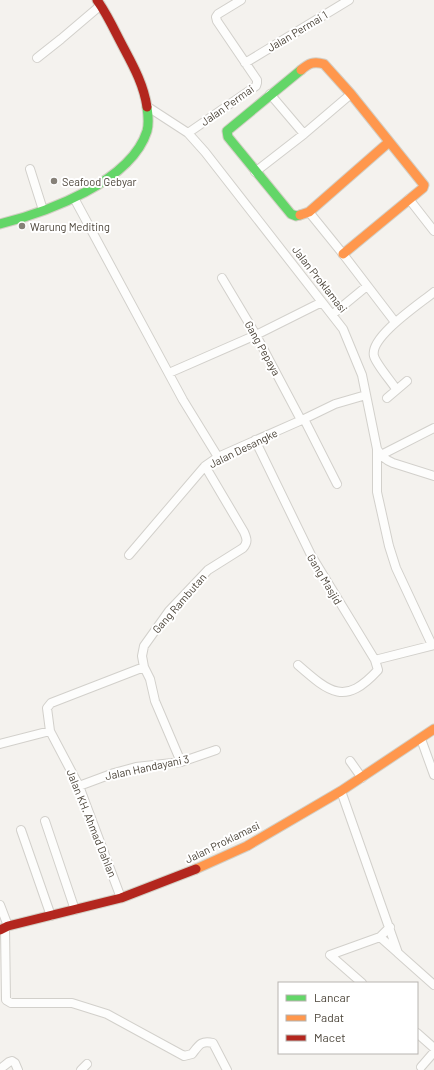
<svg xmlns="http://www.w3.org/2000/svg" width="434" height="1070" font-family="Barlow,sans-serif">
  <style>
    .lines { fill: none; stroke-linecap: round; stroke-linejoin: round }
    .street-casing { stroke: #d2d0cb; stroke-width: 10 }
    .fast-casing { stroke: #d3cfc5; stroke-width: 11 }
    .slow-casing { stroke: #d3cfc5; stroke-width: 11 }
    .jam-casing { stroke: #d3cfc5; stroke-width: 11 }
    .street { stroke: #fdfdfc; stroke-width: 8 }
    .fast { stroke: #63d668; stroke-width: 9 }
    .slow { stroke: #ff974d; stroke-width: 9 }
    .jam { stroke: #b3261e; stroke-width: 9 }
    .poi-dot { fill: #868178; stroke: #fff; stroke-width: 1.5 }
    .labels { text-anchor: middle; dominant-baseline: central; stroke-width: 4; stroke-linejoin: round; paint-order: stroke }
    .street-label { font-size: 11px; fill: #4b4439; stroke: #fff }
    .poi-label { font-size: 11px; fill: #4b4439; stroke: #fff; text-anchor: start }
  </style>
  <rect width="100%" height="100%" fill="#f4f2ee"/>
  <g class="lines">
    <!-- street casing -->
    <g class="street-casing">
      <path id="street" d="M37,58L61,39L101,5
        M245,63L349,0
        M270,94L304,134
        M148,107L188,133L205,152L343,329L362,375L377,449C381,456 385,460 393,463L434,476
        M188,133L256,86L257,83V80L217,21L216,17L218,14L241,0
        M30,169L43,210
        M255,172L304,134L351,94
        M74,198L183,400L218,457
        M409,199L434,231
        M309,212L343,254L395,322
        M222,278L256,335L301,420
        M333,314L367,286
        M169,373L256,335L322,302
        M396,389C391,381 376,364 374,356C369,337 421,303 434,292
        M387,398L407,381
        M304,419L337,484
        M255,440L311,555L375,660L434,645
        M377,449V492L389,546L396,568L432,645
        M381,455L434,428
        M129,555L205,466L218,457L236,449L304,419L335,404L366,395
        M298,665C330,693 345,706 378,670L375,660
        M50,731L47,708L51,703L144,667
        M421,739L434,775
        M0,744L50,731L79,786L121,898
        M350,761L362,778
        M181,762L155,701L150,679L144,667L142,656L144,646L169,611L208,570L243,548C248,542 247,539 244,532L205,466
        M79,786L114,773L136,767L181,762L216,750
        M341,791L398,953L434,985
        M45,821L75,910
        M21,830L51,916
        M0,905L8,926
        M5,927L6,1000L11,1003H72L107,1014L184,1056L192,1054C199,1045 201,1040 213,1043L227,1070
        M390,927L380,937L397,952
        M362,983L330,955L380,937
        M417,1033L434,1048
        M421,1067L434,1052
        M0,1069L9,1062L12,1061L15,1063L18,1070
        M81,1070L87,1064"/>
    </g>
    <!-- fast casing -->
    <g class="fast-casing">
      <path id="fast" d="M300,215L296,216L291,214L228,137L227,131L301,70
        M0,224C47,212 131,182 147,131C149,124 148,114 147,107"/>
    </g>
    <!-- slow casing -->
    <g class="slow-casing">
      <path id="slow" d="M301,70C309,63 314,61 324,64L351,94L424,185L423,188L343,254
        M300,215L309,212L389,142
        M196,869L247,846L341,791L434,729"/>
    </g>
    <!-- jam casing -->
    <g class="jam-casing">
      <path id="jam" d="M97,0C105,11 111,23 117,35C129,59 143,80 147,107
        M0,930L8,926L121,898L196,869"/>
    </g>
    <!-- street -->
    <use href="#street" class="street"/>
    <!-- fast -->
    <use href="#fast" class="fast"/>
    <!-- slow -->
    <use href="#slow" class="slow"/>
    <!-- jam -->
    <use href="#jam" class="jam"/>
  </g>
  <!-- markers -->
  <g class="poi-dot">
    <circle cx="54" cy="181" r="4"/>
    <circle cx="22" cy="226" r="4"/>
  </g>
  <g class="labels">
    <!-- street labels -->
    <g class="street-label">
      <text transform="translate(297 31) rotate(-31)">Jalan Permai 1</text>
      <text transform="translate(227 105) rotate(-35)">Jalan Permai</text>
      <text transform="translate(320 279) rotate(52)">Jalan Proklamasi</text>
      <text transform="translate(263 348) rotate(61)">Gang Pepaya</text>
      <text transform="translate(243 448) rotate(-26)">Jalan Desangke</text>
      <text transform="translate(325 579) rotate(59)">Gang Masjid</text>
      <text transform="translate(179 603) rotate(-49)">Gang Rambutan</text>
      <text transform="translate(147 767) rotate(-12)">Jalan Handayani 3</text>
      <text transform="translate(92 823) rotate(68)">Jalan KH. Ahmad Dahlan</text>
      <text transform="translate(222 842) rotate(-26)">Jalan Proklamasi</text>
    </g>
    <!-- poi labels -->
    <g class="poi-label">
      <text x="62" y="181">Seafood Gebyar</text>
      <text x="30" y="226">Warung Mediting</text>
    </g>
  </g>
  <!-- legend -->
  <rect x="278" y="982" width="140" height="72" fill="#ffffff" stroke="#b7b4b0"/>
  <rect x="286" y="995" width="20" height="6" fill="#63d668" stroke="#b7b4b0"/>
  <text x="314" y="1002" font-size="12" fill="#4b4439">Lancar</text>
  <rect x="286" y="1015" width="20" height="6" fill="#ff974d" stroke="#b7b4b0"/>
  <text x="314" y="1022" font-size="12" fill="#4b4439">Padat</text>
  <rect x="286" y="1035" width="20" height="6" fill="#b3261e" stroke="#b7b4b0"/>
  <text x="314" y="1042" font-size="12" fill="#4b4439">Macet</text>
</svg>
